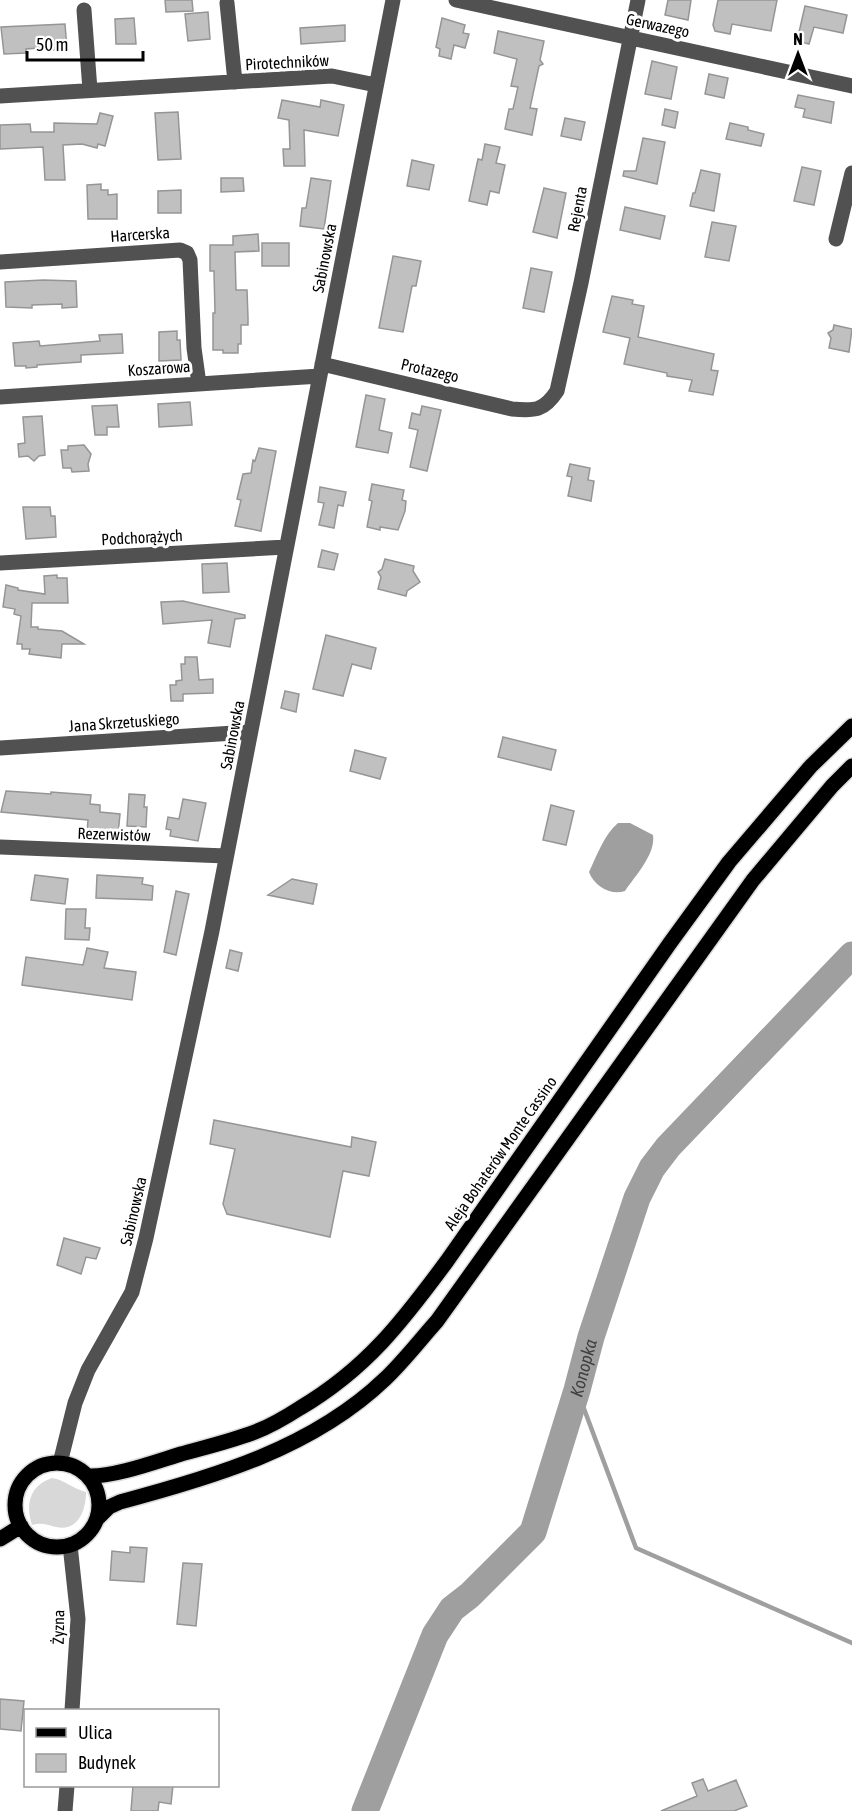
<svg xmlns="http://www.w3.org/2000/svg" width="852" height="1811" font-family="'Asap Condensed',sans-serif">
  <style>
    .green { fill: #d8d8d8 }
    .water { fill: #9f9f9f }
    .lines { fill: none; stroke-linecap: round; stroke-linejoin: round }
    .stream { stroke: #9f9f9f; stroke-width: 4.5 }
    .river { stroke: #9f9f9f; stroke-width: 27 }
    .building { fill: #c0c0c0; stroke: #959595; stroke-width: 1.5 }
    .major-casing { stroke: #dbdbdb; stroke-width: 18 }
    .minor { stroke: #515151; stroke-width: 15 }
    .major { stroke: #000; stroke-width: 15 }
    .labels { text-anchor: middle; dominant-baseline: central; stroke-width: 6; stroke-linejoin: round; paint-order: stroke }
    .street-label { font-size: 16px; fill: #000; stroke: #fff }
    .water-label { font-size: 18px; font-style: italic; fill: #404040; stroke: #fff }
  </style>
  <rect width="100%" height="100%" fill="#fff"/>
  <!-- green -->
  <path class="green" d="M52,1478C65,1480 73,1489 86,1492C86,1509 79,1532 56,1527C47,1525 43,1522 32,1525C25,1504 30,1485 52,1478Z"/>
  <!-- water -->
  <path class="water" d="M618,823H630L653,835C656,854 635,876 625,891C611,896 594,886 589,872C597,855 604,835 618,823Z"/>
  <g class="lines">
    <!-- stream -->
    <path class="stream" d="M577,1390L636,1548L852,1643"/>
    <!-- river -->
    <path class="river" id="s1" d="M365,1811L435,1635L452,1609L470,1595L533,1532L577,1390L591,1337L637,1198L652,1168L668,1147L852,955"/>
  </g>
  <!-- building -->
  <path class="building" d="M165,0H192L193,11L166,12Z
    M668,0H691L688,20L665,15Z
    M718,0H777L771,31L732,24L730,34L715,31L713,25Z
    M805,6L847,15L843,33L814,27L809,44L797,41Z
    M208,12L210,39L188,41L185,14Z
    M134,18L136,44H116L115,19Z
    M442,18L465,25L463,33L469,34L465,48L454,45L451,59L439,56L440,49L436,47Z
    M65,24L67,49L52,50V47L26,49V53L4,54L1,27Z
    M345,25V41L301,44L300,28Z
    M498,31L544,41L540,60L543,64L539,66L530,108L537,109L532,135L505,129L509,109H513L518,87L511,86L517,59L494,53Z
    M652,61L677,67L671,99L645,94Z
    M709,74L728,78L724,98L705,94Z
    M798,95L834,102L831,123L803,117L805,109L795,107Z
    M282,100L320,107L321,100L344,105L338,136L304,130L305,166H284L283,149H290L289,120L278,118Z
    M665,109L678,112L675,128L662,125Z
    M178,112L181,159L158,160L155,113Z
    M100,113L113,116L105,146L98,144L97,148L82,144L63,145L65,180H45L43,147L0,149V125L30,124L31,132H54V123L97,124Z
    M565,118L585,122L581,140L561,136Z
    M730,123L748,127V130L764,134L761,146L726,139Z
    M643,138L665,142L657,184L623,176L624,171H636Z
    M485,144L500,147L496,163L505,165L499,193L490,191L487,205L469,201L478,159L482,160Z
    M412,160L434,165L429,190L407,186Z
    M802,167L821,171L814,205L794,201Z
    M701,170L720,174L714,211L690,206L693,193H695Z
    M221,178H243L244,191L221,192Z
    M311,178L331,181L324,229L300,226L302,208H306Z
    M101,184V190H108V195L117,194V219H88L87,185Z
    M544,188L566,193L557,238L533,232Z
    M181,190V213H158V191Z
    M625,207L665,216L660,239L620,230Z
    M712,222L736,226L729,261L705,257Z
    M258,234L259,251L235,252L236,290H247L248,317V325H241V344H238V353H223V350H213V313H215L214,271H210V245H233V236Z
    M262,243H289V266H262Z
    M393,256L421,261L416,286H412L403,332L379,328Z
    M531,268L552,272L544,312L523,308Z
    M43,280L76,281L77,307L62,308V304L32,305V308L6,307L5,282Z
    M612,296L633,300L632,304L644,306L638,337L714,354L711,370L718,371L713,395L689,391L692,380L667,376V373L624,364L630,338L603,332Z
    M834,325L852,329L849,352L829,348L831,338L828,333L833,330Z
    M177,331V340H180L181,360L159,361V332Z
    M122,334L123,353L81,355V362L37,365V367L26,368V366H15L13,343L39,341L40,346L100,341L99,335Z
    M366,395L385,399L379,430L392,433L388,453L356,447Z
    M190,402L192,425L159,427L158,404Z
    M117,405L119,427H107V435H95L92,406Z
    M422,406L441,410L427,471L410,467L418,430L409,428L412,413L420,415Z
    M42,416L45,455L39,456L34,461L28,456L19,457L18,444L25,443L23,417Z
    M84,445L91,454L88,464L89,471L72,472L71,468H63L61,450H68V446Z
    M259,448L276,451L261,531L235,526L241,500L237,499L243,474L251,473L253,460L255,461Z
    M570,464L590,468L588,480L594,481L591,501L568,496L572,477L567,476Z
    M372,484L404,490L402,500L406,501L405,511L398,530L380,527V530L367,527L372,501L369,500Z
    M320,487L346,492L343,506L338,505L334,528L319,525L324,503L318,502Z
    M23,507H50L51,516H55L56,537L26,539Z
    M322,550L338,554L334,570L318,567Z
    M385,559L414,566L413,571L420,582L407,591L406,596L378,589L381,577L378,572L382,569Z
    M227,563L229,592L203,593L202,564Z
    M57,575V578H67L68,603H32L31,627H38V629L62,631L84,644H62L61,658L29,654L30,649H22V644H17L21,616L14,614L15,609L3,607L6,585L18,588V590L45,594L44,576Z
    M183,601L245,615V618L235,619L230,647L208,643L212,620L163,624L161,602Z
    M326,635L376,648L371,669L352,664L343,696L313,689Z
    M185,657H197L199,680L213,679V693L183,694V701H171L170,685H176V681L182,680L181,664H185Z
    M285,691L299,694L296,712L281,708Z
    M503,737L556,750L551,770L498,757Z
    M355,750L386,758L380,779L350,771Z
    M6,791L51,794V792L91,795L90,804L100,805V812L120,814L118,835L87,832L88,820L1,812Z
    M129,794L145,795L144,807H147L146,827L127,826Z
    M183,799L206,803L198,841L170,836L171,830L166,829L168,817L179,819Z
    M551,805L574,811L566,845L543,840Z
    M35,875L68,879L65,904L31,900Z
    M97,875L143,878L142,884L153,886L152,900L96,898Z
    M292,879L317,884L313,904L268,895Z
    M176,891L189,894L176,955L164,952Z
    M66,909H86L85,928H90L89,940L65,939Z
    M87,948L108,952L104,968L136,972L132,1000L22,985L26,957L83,965Z
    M230,950L242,953L238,971L226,968Z
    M214,1120L351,1147L352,1137L376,1142L369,1176L343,1171L330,1237L227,1214L223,1204L235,1149L210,1144Z
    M64,1238L100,1248L96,1259L86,1257L81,1274L57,1265Z
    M130,1547L147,1548L144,1582L110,1580L112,1551L130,1553Z
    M183,1563L202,1564L196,1626L177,1624Z
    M0,1699L24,1701L21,1731L0,1729Z
    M703,1779L708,1791L736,1780L747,1806L734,1811H661L697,1796L692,1783Z
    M133,1785H173L171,1804L159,1802L158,1811H131Z"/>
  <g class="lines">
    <!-- major casing -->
    <g class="major-casing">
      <path id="major" d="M15 1505a42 42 0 1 1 84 0a42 42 0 1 1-84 0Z
        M88,1476C114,1477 155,1462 181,1454C206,1447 231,1441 255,1432C271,1426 286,1417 300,1408C366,1369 402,1322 447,1261L670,943L729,862L811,766L852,726
        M97,1519L109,1507L120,1502C214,1477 313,1448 385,1379C403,1362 420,1340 437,1321L753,880L832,786L852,766
        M0,1539L21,1526"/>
    </g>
    <!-- minor -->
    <path class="minor" d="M456,0L852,86
      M227,3L235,82
      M84,10L90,90
      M0,96L332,76L376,85
      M836,239L852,173
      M0,262L180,250L187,253L190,260L194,348L199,384
      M322,364L512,409C535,411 544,411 557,391L581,283L638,0
      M0,397L320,376
      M0,563L286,547
      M0,748L250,732
      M0,847L226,856
      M60,1463L75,1403L88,1370L132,1292L146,1238L212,931L393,0
      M70,1545L78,1619L72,1710
      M65,1811L67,1786"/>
    <!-- major -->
    <use href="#major" class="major"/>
  </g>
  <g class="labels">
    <!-- street labels -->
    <g class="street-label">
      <text transform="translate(658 25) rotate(12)">Gerwazego</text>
      <text transform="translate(287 62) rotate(-3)">Pirotechników</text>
      <text transform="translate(577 209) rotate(-79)">Rejenta</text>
      <text transform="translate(140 234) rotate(-4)">Harcerska</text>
      <text transform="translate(324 258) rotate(-79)">Sabinowska</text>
      <text transform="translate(159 368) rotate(-4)">Koszarowa</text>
      <text transform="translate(430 370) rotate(13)">Protazego</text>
      <text transform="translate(142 537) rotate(-3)">Podchorążych</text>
      <text transform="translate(124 722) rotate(-4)">Jana Skrzetuskiego</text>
      <text transform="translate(232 735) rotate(-79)">Sabinowska</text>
      <text transform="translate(114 834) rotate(2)">Rezerwistów</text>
      <text transform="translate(500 1153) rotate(-55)">Aleja Bohaterów Monte Cassino</text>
      <text transform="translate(133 1211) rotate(-77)">Sabinowska</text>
      <text transform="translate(58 1627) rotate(-89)">Żyzna</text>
    </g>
    <!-- water labels -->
    <g class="water-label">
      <text stroke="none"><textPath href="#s1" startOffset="504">Konopka</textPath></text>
    </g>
  </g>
  <!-- legend -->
  <rect x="24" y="1709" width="195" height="78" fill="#ffffff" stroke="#999999" stroke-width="1.5"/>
  <rect x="36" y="1728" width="30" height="9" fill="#000000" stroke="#999999" stroke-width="1.5"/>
  <text x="78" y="1739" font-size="18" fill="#000000">Ulica</text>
  <rect x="36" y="1754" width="30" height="18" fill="#c0c0c0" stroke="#999999" stroke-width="1.5"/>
  <text x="78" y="1769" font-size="18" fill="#000000">Budynek</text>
  <!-- north arrow -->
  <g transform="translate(798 54)" stroke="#ffffff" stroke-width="4.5" paint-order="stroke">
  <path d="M0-4.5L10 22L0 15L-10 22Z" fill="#000000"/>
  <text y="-9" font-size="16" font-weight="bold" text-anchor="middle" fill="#000000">N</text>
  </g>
  <!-- scale -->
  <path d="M27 51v9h116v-9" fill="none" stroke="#000000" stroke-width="3"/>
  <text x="36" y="51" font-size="18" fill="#000000" stroke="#ffffff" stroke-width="4.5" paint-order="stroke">50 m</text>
</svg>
